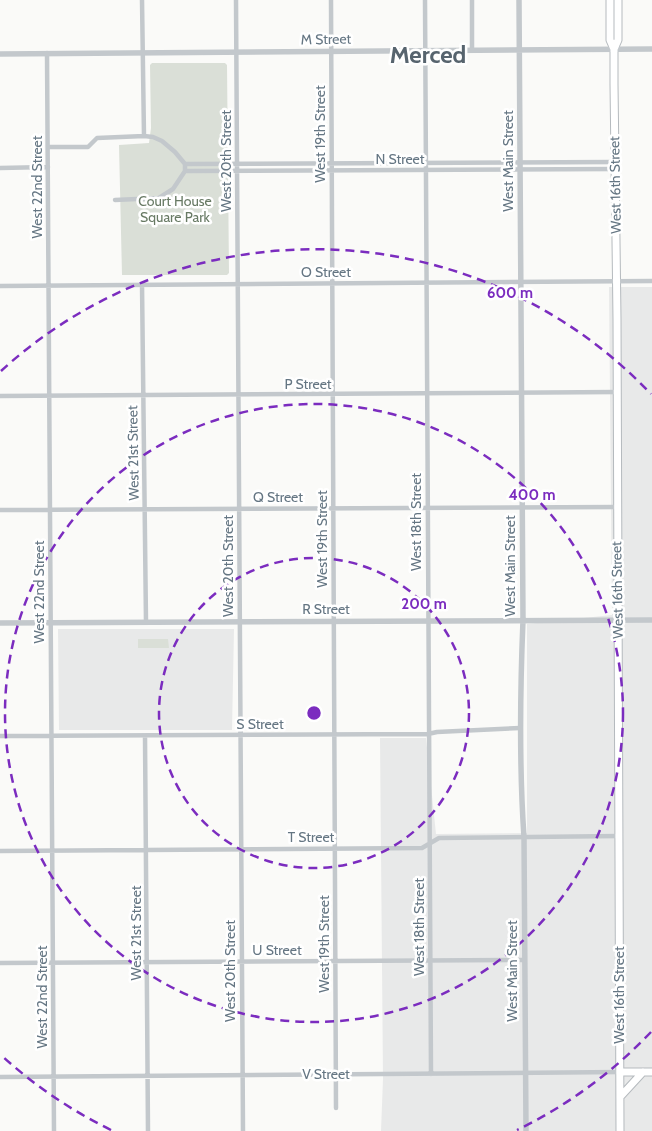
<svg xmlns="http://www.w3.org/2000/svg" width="652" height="1131" font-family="Cabin,sans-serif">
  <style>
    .built { fill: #e8e9e9 }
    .green { fill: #dadfd7 }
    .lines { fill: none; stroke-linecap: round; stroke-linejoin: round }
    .primary-casing { stroke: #b5babe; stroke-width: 9 }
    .minor { stroke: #c3c8cc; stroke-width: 4.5 }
    .tertiary { stroke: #c3c8cc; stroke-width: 5.5 }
    .primary { stroke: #fff; stroke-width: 7 }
    .ring { fill: none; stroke: #7b2cbf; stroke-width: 2.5; stroke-dasharray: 9 6 }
    .labels { text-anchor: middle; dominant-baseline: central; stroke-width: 5; stroke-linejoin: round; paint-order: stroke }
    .street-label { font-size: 14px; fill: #657683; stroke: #fff }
    .park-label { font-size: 14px; fill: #687a64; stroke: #fff }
    .town-label { font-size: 24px; font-weight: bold; fill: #57646e; stroke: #fff }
    .centre { fill: #7b2cbf; stroke: #fff; stroke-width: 2.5 }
    .ring-label { font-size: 15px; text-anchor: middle; font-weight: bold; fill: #7b2cbf; stroke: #fff; stroke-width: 5; stroke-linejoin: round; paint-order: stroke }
  </style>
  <rect width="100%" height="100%" fill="#fafaf8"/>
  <!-- built -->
  <path class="built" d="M609,287H652V1131H381L383,1079L380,738H426L436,834L527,833V624L612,615Z
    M58,629H234L232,730H59Z"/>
  <!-- green -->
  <path class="green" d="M152,63H225L227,65L229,273L227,275H122L119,145L149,143L151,128L150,65Z
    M138,639H168L169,648H138Z"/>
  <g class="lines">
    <!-- primary casing -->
    <g class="primary-casing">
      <path id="primary" d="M610,0V40L614,49
        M618,0V40L614,49V84L617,319L620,1131
        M620,1072H652
        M620,1097L643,1072"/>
    </g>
    <!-- minor -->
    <path class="minor" d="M142,0L144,136
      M236,0L243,1131
      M331,0L336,1108
      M425,0L431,1074
      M472,0V50
      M47,53L54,1131
      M48,147H88L97,138L144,136L153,137L162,141L175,152L185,164V171L173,189L159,198L115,200
      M185,164L615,162
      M0,168L48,167
      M185,171L615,169
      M142,284L146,622
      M0,286L652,281
      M0,396L617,392
      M0,510L617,507
      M0,736L428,734L437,732L520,728
      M145,736L148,1131
      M0,851L422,848L439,838L619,836
      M0,963L524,960
      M0,1077L620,1072"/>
    <!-- tertiary -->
    <path class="tertiary" d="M519,0L523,620C520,693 519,765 524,837L526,1131
      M0,54L652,49
      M0,623L652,620"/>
    <!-- primary -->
    <use href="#primary" class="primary"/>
  </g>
  <!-- distance rings -->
  <g class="ring">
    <circle cx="314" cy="713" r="155"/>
    <circle cx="314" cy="713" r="309"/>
    <path d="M651 1032A464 464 0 0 1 517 1130M111 1130A464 464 0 0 1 1 1055M1 371A464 464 0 0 1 651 394"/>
  </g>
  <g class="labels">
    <!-- street labels -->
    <g class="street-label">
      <text transform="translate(326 39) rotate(-1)">M Street</text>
      <text transform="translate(320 134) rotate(-90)">West 19th Street</text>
      <text x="400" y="159">N Street</text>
      <text transform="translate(226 161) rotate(-90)">West 20th Street</text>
      <text transform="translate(508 161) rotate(-90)">West Main Street</text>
      <text transform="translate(615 185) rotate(-91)">West 16th Street</text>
      <text transform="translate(37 187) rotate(-90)">West 22nd Street</text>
      <text x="326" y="272">O Street</text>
      <text x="308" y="384">P Street</text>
      <text transform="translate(133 453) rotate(-91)">West 21st Street</text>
      <text x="278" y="497">Q Street</text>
      <text transform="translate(416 522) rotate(-90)">West 18th Street</text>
      <text transform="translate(322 539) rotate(-90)">West 19th Street</text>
      <text transform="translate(228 566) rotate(-90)">West 20th Street</text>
      <text transform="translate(510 566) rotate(-90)">West Main Street</text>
      <text transform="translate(617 590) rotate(-91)">West 16th Street</text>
      <text transform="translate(39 592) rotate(-90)">West 22nd Street</text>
      <text x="326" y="609">R Street</text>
      <text x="260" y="724">S Street</text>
      <text x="311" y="837">T Street</text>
      <text transform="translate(419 927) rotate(-90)">West 18th Street</text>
      <text transform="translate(136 933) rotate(-90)">West 21st Street</text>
      <text transform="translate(324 944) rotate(-90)">West 19th Street</text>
      <text x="277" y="950">U Street</text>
      <text transform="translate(230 971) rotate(-90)">West 20th Street</text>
      <text transform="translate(512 971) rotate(-90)">West Main Street</text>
      <text transform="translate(619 995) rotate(-90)">West 16th Street</text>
      <text transform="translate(42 997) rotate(-90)">West 22nd Street</text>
      <text x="326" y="1074">V Street</text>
    </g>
    <!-- park labels -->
    <g class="park-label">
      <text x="175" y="201">Court House<tspan x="175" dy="16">Square Park</tspan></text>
    </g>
    <!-- town labels -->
    <g class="town-label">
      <text x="428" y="54">Merced</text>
    </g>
  </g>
  <circle cx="314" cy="713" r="8" class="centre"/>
  <g class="ring-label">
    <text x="510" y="298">600 m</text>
    <text x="532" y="500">400 m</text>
    <text x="424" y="609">200 m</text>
  </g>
</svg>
